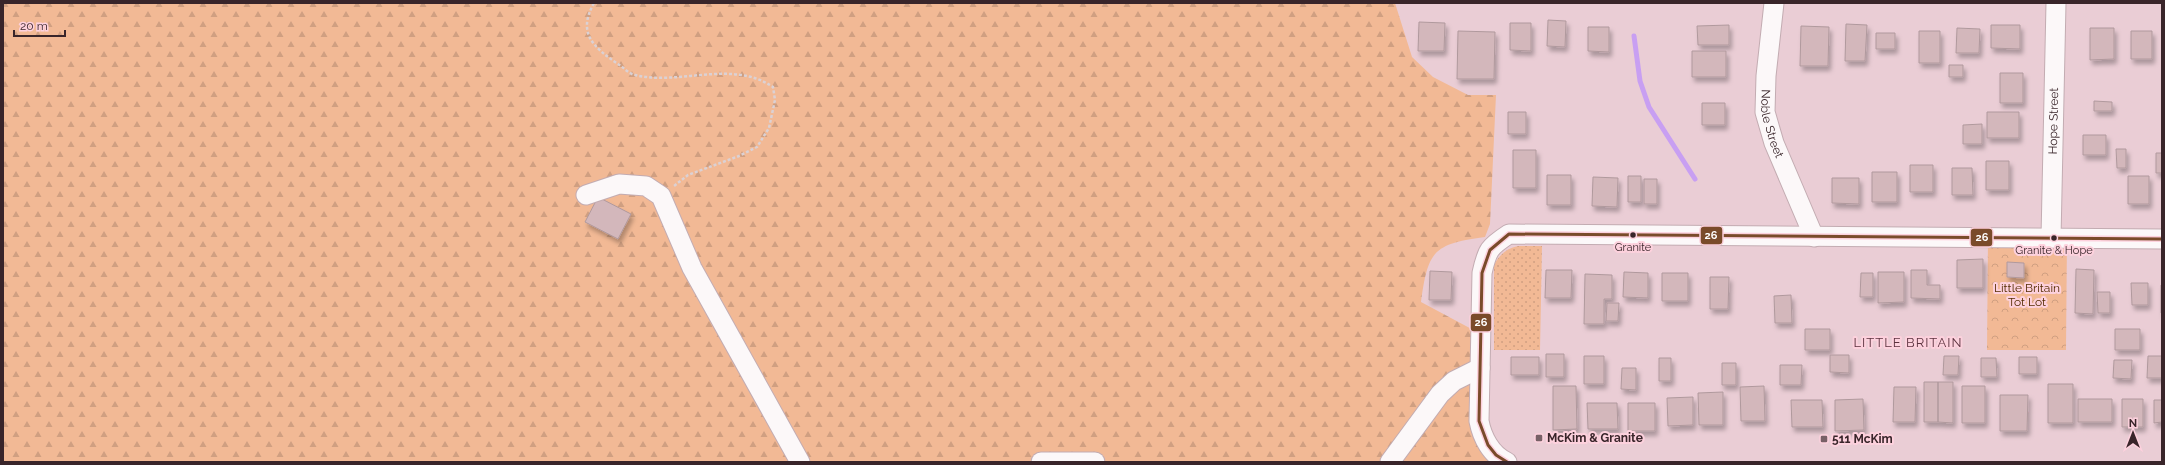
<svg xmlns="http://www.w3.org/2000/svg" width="2165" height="465" font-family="Raleway,sans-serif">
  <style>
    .grass { fill: url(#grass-dots) }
    .forest { fill: url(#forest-firs) }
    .park { fill: url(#park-crowns) }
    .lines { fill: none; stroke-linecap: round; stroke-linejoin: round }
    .stream { stroke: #c89ff2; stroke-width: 5 }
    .building { fill: #d3b7bb; stroke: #b0999d; filter: url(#shadow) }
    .minor-casing { stroke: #c3acb2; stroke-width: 21 }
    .path { stroke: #dbd1d4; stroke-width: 2.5; stroke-dasharray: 3 2; stroke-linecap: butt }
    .minor { stroke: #fcf8f9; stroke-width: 19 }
    .bus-1-casing { stroke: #fdd1dd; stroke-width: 6 }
    .bus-1 { stroke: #7a4b2a; stroke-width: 3 }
    .bus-dot { fill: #39252a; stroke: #fdd1dd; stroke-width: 1.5 }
    .poi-dot { fill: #776066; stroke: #fdd1dd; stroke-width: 1.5 }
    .labels { text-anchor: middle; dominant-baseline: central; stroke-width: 4; stroke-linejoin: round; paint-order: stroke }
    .bus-label { font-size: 11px; fill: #39252a; stroke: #fdd1dd }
    .street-label { font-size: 12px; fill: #39252a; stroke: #fdd1dd }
    .park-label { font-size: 12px; fill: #532b00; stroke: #fdd1dd }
    .poi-label { font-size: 12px; font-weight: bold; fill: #39252a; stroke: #fdd1dd; text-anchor: start }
    .neighbourhood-label { font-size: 13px; letter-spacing: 1px; fill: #5c323f; stroke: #fdd1dd }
    .line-badge { stroke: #fdd1dd; stroke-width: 1.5 }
    .badge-label { font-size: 11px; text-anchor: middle; font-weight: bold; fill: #fff }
  </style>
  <defs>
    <pattern id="grass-dots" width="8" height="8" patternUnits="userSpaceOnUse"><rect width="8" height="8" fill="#f2b995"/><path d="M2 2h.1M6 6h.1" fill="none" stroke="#d09f81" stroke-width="1.8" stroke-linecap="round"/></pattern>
    <pattern id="forest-firs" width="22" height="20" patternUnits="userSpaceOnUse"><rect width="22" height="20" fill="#f2b995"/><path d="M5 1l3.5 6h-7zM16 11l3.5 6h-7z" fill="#d09f81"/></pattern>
    <pattern id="park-crowns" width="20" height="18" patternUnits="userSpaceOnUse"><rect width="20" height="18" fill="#f2b995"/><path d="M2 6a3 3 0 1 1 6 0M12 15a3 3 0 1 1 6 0" fill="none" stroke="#d09f81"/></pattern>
    <filter id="shadow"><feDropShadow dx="2.5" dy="4.5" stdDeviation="2" flood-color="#0004"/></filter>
  </defs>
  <rect width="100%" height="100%" fill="#eacdd5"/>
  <!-- grass -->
  <path class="grass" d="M1518,246H1542L1540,350H1494V265C1499,255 1507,248 1518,246Z"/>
  <!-- forest -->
  <path class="forest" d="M3,3H1395L1412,57L1433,77L1468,95H1496L1490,224L1485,237C1433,244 1428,251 1421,302L1479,333L1477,422L1503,462H3Z"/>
  <!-- park -->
  <path class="park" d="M1988,238L2067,239L2066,350H1987Z"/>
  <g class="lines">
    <!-- stream -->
    <path class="stream" d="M1634,36L1640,81L1649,107L1695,179"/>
  </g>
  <!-- building -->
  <path class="building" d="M1548,20L1566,21L1565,47L1547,46Z
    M1419,22L1445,23L1444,51H1418Z
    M1510,23H1531V51L1510,50Z
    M1846,24L1867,25L1865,61H1845Z
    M1729,25V45H1698L1697,26Z
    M1991,25H2020V49L1991,48Z
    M1801,26L1829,27L1828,66H1800Z
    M1588,27H1609V52L1588,51Z
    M1957,28L1980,29L1979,53H1956Z
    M2090,28H2114V59L2090,60Z
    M1458,31L1495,32L1494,79H1457Z
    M1919,31H1940V63H1919Z
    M2131,31H2152V59H2131Z
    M1876,33H1895V49H1876Z
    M1692,51H1726V77H1692Z
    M1949,65H1963V77H1949Z
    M2000,73H2023V103H2000Z
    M2094,101L2112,102V111H2094Z
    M1702,103H1725V125H1702Z
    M1508,112H1526V134H1508Z
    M1987,112H2019V138H1987Z
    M1982,124V144H1963V125Z
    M2083,135H2106V155H2083Z
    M2116,149H2126V168H2117Z
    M1513,150H1536V188H1513Z
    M2156,153H2162V173H2156Z
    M1986,161H2009V190H1986Z
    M1910,165H1933V192H1910Z
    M1952,168H1972L1973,195H1952Z
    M1872,172H1897V202H1872Z
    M1547,175H1571V205H1547Z
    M1628,176H1641V202H1628Z
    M2128,176H2149V204H2128Z
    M1593,177L1618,178L1617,207L1592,206Z
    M1832,178H1859V204L1832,203Z
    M1644,179H1657V204H1644Z
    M598,197L631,214L618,239L585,222Z
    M1983,259V288H1957V260Z
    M2007,262L2024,263V278L2007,277Z
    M2076,269L2094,270L2093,314L2075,313Z
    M1546,270H1572L1571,298H1545Z
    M1911,270H1927V285H1940V299L1911,298Z
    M1430,271L1452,272L1451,300H1429Z
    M1624,272L1648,273V298L1623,297Z
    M1878,272H1904V302L1878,303Z
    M1662,273H1688V301H1662Z
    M1861,273H1873V297H1860Z
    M1585,274L1612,275V299H1604V324H1584Z
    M1710,277H1729L1728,309H1710Z
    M2131,283H2148V305H2132Z
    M2161,285H2162V313H2161Z
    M2097,292H2110V313H2098Z
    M1791,295L1792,323H1775L1774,296Z
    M1607,303H1619L1618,321H1606Z
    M1805,329H1830V350H1805Z
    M2115,329H2140V350H2115Z
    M1546,354H1564V377H1546Z
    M1830,355H1849V373L1830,372Z
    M1584,356H1604V384H1584Z
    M1944,356H1959L1958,375H1943Z
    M2148,356H2162V378H2147Z
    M1511,357H1539V375H1511Z
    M2019,357H2037V374H2019Z
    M1659,358H1671V381H1659Z
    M1981,358H1996L1997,377H1981Z
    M2114,360H2132L2131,379L2113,378Z
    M1722,363H1736V385H1722Z
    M1780,365H1802L1801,385H1780Z
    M1622,368H1636V390L1621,389Z
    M1924,382H1938V422H1924Z
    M1938,382H1953V423L1938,422Z
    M2048,384H2073V423H2048Z
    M1553,386H1576L1577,429L1553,430Z
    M1764,386L1765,421H1741L1740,387Z
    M1962,386H1985V423H1962Z
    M1894,387H1916L1915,422H1893Z
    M1723,392V425H1699L1698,393Z
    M2000,395H2028L2027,431H2000Z
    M1693,397V425L1668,426L1667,398Z
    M1863,399L1864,430L1835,431V400Z
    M2078,399H2112V422H2078Z
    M2122,399H2143V427H2122Z
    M1791,400H1822L1823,427H1792Z
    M2154,400H2162V422L2154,423Z
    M1587,403H1617L1618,429H1588Z
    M1628,403H1655V431H1628Z"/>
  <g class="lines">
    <!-- minor casing -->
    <g class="minor-casing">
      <g id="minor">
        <path id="s1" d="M1774,3L1766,76L1765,112L1774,143L1814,237"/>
        <path d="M586,195L619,184L646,186L661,196L692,268L800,462"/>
        <path id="s2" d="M2051,238L2056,3"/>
        <path d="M1041,462H1095"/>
        <path d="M1390,462L1440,394L1454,381L1480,368"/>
        <path d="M1507,462C1491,455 1482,437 1479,421L1482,273C1487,250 1489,247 1509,234L2162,239"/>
      </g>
    </g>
    <!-- path -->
    <path class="path" d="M594,3C577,33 593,47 618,64C623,67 629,74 635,75C680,86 732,59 773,87L775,100L769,128L757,147L739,156L688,175L674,186"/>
    <!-- minor -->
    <use href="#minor" class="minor"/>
    <!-- bus-1 casing -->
    <g class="bus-1-casing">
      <path id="bus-1" d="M1507,462L1496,455L1488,445L1479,421L1482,273L1490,250L1509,234L2162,239"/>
    </g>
    <!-- bus-1 -->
    <use href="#bus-1" class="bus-1"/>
  </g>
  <!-- markers -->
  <g class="bus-dot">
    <circle cx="1633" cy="235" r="3.5"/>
    <circle cx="2054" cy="238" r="3.5"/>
  </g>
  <g class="poi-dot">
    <rect x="1535" y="434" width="8" height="8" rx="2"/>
    <rect x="1820" y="435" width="8" height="8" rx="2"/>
  </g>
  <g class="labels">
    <!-- bus labels -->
    <g class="bus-label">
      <text x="1633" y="247">Granite</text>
      <text x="2054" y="250">Granite &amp; Hope</text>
    </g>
    <!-- street labels -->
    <g class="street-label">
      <text stroke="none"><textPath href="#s2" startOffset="117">Hope Street</textPath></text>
      <text stroke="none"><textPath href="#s1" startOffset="122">Noble Street</textPath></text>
    </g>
    <!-- park labels -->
    <g class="park-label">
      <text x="2027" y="288">Little Britain<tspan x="2027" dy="14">Tot Lot</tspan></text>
    </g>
    <!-- poi labels -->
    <g class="poi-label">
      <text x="1547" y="438">McKim &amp; Granite</text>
      <text x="1832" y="439">511 McKim</text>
    </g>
    <!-- neighbourhood labels -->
    <g class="neighbourhood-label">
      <text x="1908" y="342">LITTLE BRITAIN</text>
    </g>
  </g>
  <g class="line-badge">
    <rect x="1700" y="226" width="23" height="19" rx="4" fill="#7a4b2a"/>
    <rect x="1970" y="228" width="23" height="19" rx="4" fill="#7a4b2a"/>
    <rect x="1470" y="313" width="22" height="19" rx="4" fill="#7a4b2a"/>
  </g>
  <g class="badge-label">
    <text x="1711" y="239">26</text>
    <text x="1982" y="241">26</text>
    <text x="1481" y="326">26</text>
  </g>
  <!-- border -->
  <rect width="2165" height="465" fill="none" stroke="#39252a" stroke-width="8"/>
  <!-- north arrow -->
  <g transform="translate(2133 433)" stroke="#fdd1dd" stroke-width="3" paint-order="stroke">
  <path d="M0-3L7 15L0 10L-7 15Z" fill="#39252a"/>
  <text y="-6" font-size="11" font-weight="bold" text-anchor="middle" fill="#39252a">N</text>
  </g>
  <!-- scale -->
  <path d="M14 30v6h51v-6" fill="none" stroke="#39252a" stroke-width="2"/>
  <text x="20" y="30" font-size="12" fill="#39252a" stroke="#fdd1dd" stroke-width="3" paint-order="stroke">20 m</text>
</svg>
